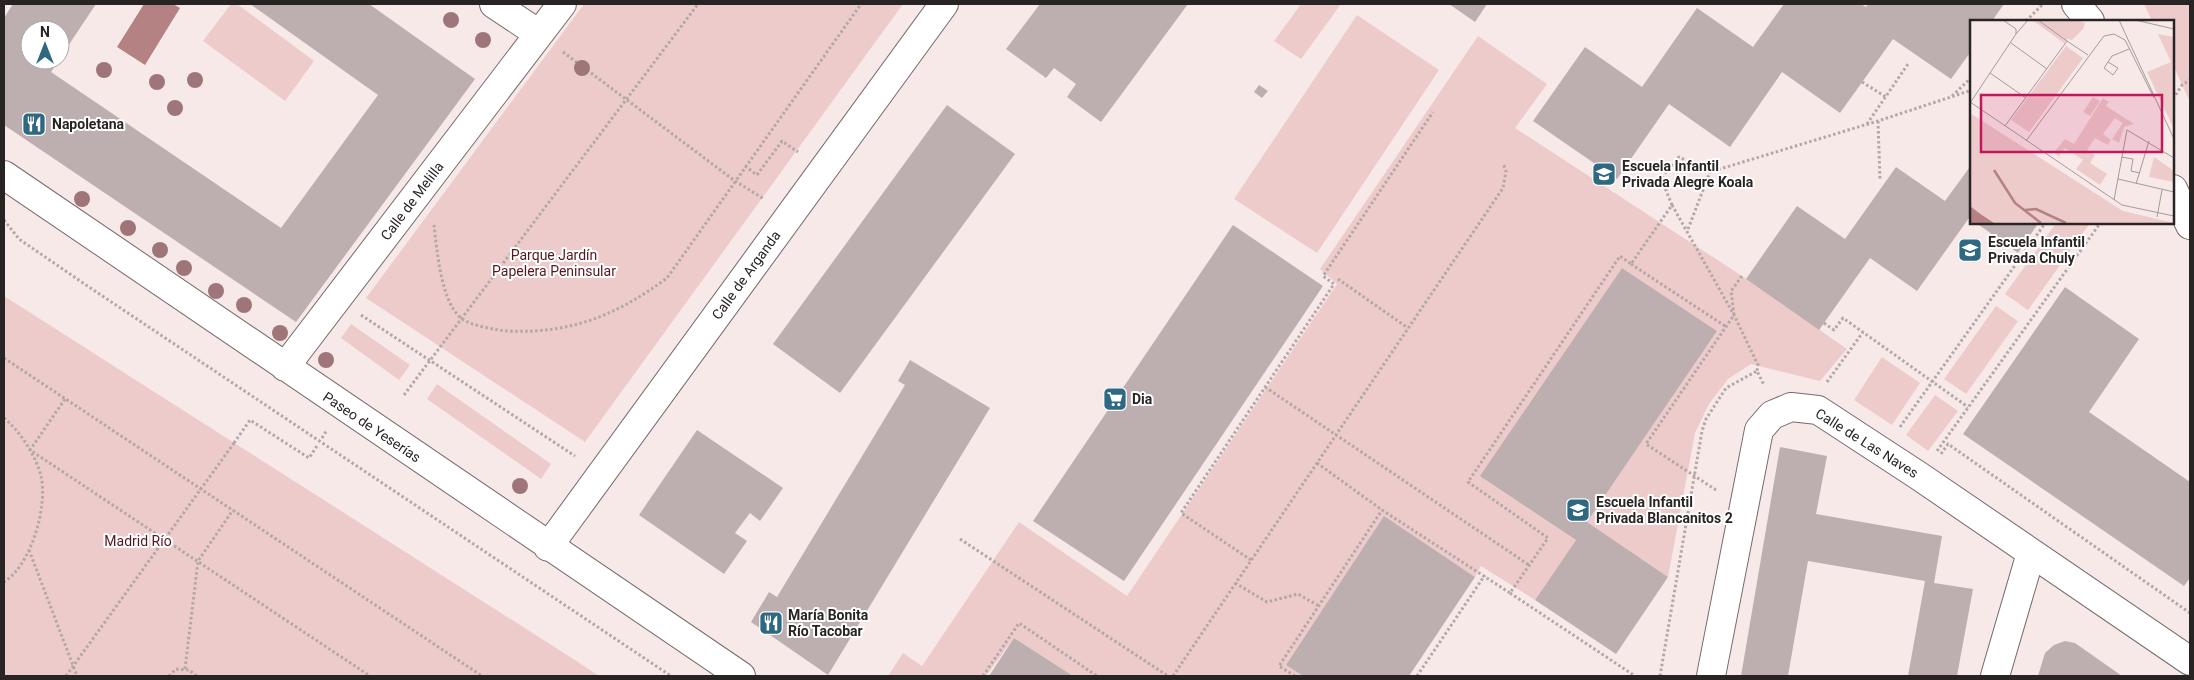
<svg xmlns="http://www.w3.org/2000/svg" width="2194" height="680" font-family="Roboto,sans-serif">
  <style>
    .green { fill: #edcbcb }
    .water { fill: #b48283 }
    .building { fill: #bdafaf }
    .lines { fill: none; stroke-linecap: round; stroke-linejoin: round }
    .minor-casing { stroke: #756969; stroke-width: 30 }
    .path { stroke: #b3a7a7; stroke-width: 3; stroke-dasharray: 2.5 2.5; stroke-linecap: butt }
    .minor { stroke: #fff; stroke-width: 28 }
    .path-bridge { stroke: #b3a7a7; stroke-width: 3; stroke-dasharray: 2.5 2.5; stroke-linecap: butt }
    .tree { fill: #9e7579 }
    .labels { text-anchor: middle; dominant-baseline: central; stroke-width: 4; stroke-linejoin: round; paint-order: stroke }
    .poi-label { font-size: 14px; font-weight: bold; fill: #292424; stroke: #fff; text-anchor: start }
    .street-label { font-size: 14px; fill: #292424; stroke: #fff }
    .park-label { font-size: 14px; fill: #55161e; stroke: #fff }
    .inset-river { fill: none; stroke: #b48283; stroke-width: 2.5 }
    .inset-road { fill: none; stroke: #a59a9a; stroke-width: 1 }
    .view { fill: #c2185b; fill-opacity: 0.15; stroke: #c2185b; stroke-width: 2.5 }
    .inset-edge { fill: none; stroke: #292424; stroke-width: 2.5 }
  </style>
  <rect width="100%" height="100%" fill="#f8e9e9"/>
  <!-- green -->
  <path class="green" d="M231,4H237L314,61L285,101L203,41Z
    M584,4H903L585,442L366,298Z
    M1301,4H1341L1301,59L1274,41Z
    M2144,4H2190V102L2173,65V21H2152Z
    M1357,15L1439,70L1317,253L1234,199Z
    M1478,36L1547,84L1515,128L1742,276L1847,349L1820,381L1751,364L1728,379L1709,404L1695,433L1668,577L1587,522L1717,331L1622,268L1481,476L1576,540L1535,600L1481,566L1475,577L1384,517L1286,665L1303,676H1073L1014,638L986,676H888L903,653L922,666L1019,522L1127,596L1337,284L1320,269Z
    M2056,223H2090L2028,310L2005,294Z
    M4,296L578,662L599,676H4Z
    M1996,306L2018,321L1966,394L1944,379Z
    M351,324L410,365L399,380L341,338Z
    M1882,357L1920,383L1892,425L1854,400Z
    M437,384L551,464L541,479L427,399Z
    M1935,395L1958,411L1928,451L1906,435Z"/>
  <!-- water -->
  <path class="water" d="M144,4H173L180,8L145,65L117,47Z"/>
  <!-- building -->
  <path class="building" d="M13,4H96L60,58V30H30V60H59L51,72L281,228L378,95L250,4H369L475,79L296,322L4,125V18Z
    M1040,4H1188L1101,122L1067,97L1076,84L1054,68L1046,78L1006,49Z
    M1449,4H1487L1475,22Z
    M1784,4H1861L1866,7L1868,4H2004L1992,21H1972V50L1951,79L1893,39L1840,113L1782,72L1730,147L1669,104L1617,179L1533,121L1585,47L1642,87L1697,8L1753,47Z
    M1259,85L1268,91L1262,98L1254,92Z
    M947,105L1015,154L840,393L773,344Z
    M1972,164V220L1969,218L1917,291L1870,258L1819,330L1746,279L1797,206L1845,239L1896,167L1945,201Z
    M1975,222H2039L2018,253Z
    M1233,225L1323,286L1124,581L1033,521Z
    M1622,268L1717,331L1587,522L1668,577L1616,654L1535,600L1576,540L1480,476Z
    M2065,287L2139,339L2089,412L2190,482V578L2184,586L1963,434Z
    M910,360L990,408L828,675L751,622L769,592L777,597L905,385L898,381Z
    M697,430L783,488L760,521L750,513L735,533L747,541L724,574L639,515Z
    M1780,447L1827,456L1816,514L1942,536L1934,583L1973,589L1957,676H1908L1925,581L1808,561L1788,676H1741Z
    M1384,516L1475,577L1409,676H1303L1286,665Z
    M1014,638L1073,676H989Z
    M2065,641L2075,643L2122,676H2038L2045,653L2054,645Z"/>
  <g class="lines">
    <!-- minor casing -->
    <g class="minor-casing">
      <path id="minor" d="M494,4L539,34
        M2076,4L2090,21
        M4,175L741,676
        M2173,189L2190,225
        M285,367L562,4
        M548,547L944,4
        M1711,676L1759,430L1772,415L1791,407L1818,410L1919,476L2190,661
        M1995,676L2031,553"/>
    </g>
    <!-- path -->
    <path class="path" d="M2026,21L2043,4
      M563,52L735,181L764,199
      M1862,82L1886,97
      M1952,96L1972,77
      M2173,99L2182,85L2190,80
      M1878,121L1880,180
      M1867,124L1908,64
      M745,166L757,175L782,141L798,152
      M1672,205L1734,315L1758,365L1757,371
      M4,220L19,239L83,283L671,676
      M434,225C437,250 441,302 461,318C471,326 496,330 508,331C571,334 617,315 667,278L861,4
      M1688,229L1710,172
      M1631,264L1725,326
      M1338,279L1408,328
      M361,315L575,456
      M1824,323L1834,330L1843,318L1968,407
      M4,358L482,676
      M1827,382L1863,332
      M1265,387L1529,565
      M404,395L698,4
      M65,399L30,450L370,676
      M4,418C20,431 36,456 41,476C48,507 31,565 4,582
      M1900,427L2046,222
      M322,438L327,430
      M234,443L250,420L309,458L317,446
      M1937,451L2101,222
      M1941,454L1948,444L2190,613
      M1317,463L1382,510L1510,593L1548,538L1468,482L1620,256L1631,264L1672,205L1661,178L1679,157L1710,172L1878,121L1972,90
      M1716,490L1646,444L1734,315L1731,291L1742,276
      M960,539L1168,676
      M29,550L77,676
      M1251,560L1181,513L1334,284L1323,276L1433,112
      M1235,583L1267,602L1298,594L1319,606
      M1510,593L1635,676
      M185,669L198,561L233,510
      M169,676L176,669L189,670L197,676
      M983,676L1019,623L1097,676
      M1173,676L1503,188L1506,171L1503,163
      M1295,676L1279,666L1382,510
      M1417,676L1485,575
      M1660,676L1702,431L1706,419L1726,388L1757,371L1764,385"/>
    <!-- minor -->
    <use href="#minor" class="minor"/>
    <!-- path-bridge -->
    <path class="path-bridge" d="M66,676L234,443"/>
  </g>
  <!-- trees -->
  <g class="tree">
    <circle cx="451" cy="20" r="8"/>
    <circle cx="483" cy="40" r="8"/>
    <circle cx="582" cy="68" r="8"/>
    <circle cx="104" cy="70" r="8"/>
    <circle cx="195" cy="80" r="8"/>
    <circle cx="157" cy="82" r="8"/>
    <circle cx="175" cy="108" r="8"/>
    <circle cx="82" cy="199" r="8"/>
    <circle cx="128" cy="228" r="8"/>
    <circle cx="160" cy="250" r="8"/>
    <circle cx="184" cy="268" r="8"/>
    <circle cx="216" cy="291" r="8"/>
    <circle cx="244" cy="305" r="8"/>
    <circle cx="280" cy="333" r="8"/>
    <circle cx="326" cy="360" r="8"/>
    <circle cx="520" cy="486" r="8"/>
  </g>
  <!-- icons -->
  <defs>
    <g id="restaurant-square" transform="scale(1.25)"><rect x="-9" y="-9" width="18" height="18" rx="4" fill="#2e6881" stroke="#fff"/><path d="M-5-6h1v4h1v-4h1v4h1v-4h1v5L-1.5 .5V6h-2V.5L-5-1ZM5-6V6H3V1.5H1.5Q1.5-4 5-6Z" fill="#fff"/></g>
    <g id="school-square" transform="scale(1.25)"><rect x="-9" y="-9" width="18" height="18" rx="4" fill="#2e6881" stroke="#fff"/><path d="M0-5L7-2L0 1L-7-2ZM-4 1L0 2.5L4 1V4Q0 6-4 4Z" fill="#fff"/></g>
    <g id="supermarket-square" transform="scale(1.25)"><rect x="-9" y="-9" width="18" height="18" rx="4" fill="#2e6881" stroke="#fff"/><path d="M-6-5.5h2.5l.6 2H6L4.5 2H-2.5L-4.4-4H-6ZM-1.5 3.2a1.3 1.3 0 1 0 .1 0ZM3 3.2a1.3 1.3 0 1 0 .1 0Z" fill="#fff"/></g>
  </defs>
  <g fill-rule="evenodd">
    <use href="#restaurant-square" x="34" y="124"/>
    <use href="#school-square" x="1604" y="174"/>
    <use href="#school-square" x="1970" y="250"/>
    <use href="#supermarket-square" x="1115" y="399"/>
    <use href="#school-square" x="1578" y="510"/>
    <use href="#restaurant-square" x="771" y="623"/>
  </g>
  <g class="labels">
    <!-- poi labels -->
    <g class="poi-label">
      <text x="52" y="124">Napoletana</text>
      <text x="1622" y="166">Escuela Infantil<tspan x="1622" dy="16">Privada Alegre Koala</tspan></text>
      <text x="1988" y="242">Escuela Infantil<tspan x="1988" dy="16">Privada Chuly</tspan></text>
      <text x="1132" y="399">Dia</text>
      <text x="1596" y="502">Escuela Infantil<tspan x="1596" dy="16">Privada Blancanitos 2</tspan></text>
      <text x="788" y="615">María Bonita<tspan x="788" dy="16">Río Tacobar</tspan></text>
    </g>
    <!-- street labels -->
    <g class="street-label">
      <text transform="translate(412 201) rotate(-53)">Calle de Melilla</text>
      <text transform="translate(746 275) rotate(-54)">Calle de Arganda</text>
      <text transform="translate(372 427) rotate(34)">Paseo de Yeserías</text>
      <text transform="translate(1867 443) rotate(32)">Calle de Las Naves</text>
    </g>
    <!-- park labels -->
    <g class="park-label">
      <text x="554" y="255">Parque Jardín<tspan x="554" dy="16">Papelera Peninsular</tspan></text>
      <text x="138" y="541">Madrid Río</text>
    </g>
  </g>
  <!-- overview -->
  <g transform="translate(1970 20)">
    <rect width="204" height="204" fill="#f8e9e9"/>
    <path d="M62,0H107L115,3L113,9L102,20L97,19L94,23ZM188,14L204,17V109L177,52L201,42ZM96,26L113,38L59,112L41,100ZM123,77L130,81L120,96L113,92ZM133,78L139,82L136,86L164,104L154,107L149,123L142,119L153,103L145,98L133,114L141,120L138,125L125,118L117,130L125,135L120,143L137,154L130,165L106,149L113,140L95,128L89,136L91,139L84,132L95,119L104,124ZM0,93L153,191L204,203H0ZM184,137L204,151V162L179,157Z" fill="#edcbcb"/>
    <path d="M0,186L9,193L24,203H0Z" fill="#b48283"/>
    <path class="inset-river" d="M24,150L45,183L71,203M55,190L66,189L96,203"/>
    <path class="inset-road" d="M68,0L97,21M149,0L204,119M165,0L204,9M46,14L58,0M41,23L77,49M138,42L148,48L143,55L134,48ZM138,42L142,36L159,29M20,53L56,78M0,82L152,185L204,196M0,83L46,14V9L33,0M35,106L97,21L118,35M56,121L134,16L144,14L155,20L184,78M151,137L163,139L161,151L170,153M148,159L204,172M166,164L179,121M144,180L157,110L204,138M187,197L192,170"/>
    <path class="view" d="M11,75H192V132H11Z"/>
    <rect width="204" height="204" class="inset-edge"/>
  </g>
  <!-- border -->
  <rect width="2194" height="680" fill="none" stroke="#292424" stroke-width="10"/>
  <!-- north arrow -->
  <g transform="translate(45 45)"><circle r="24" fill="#ffffff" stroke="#a9a7a7"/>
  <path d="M0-4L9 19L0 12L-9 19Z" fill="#2e6881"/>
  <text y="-8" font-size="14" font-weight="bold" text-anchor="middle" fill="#292424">N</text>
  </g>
</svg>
